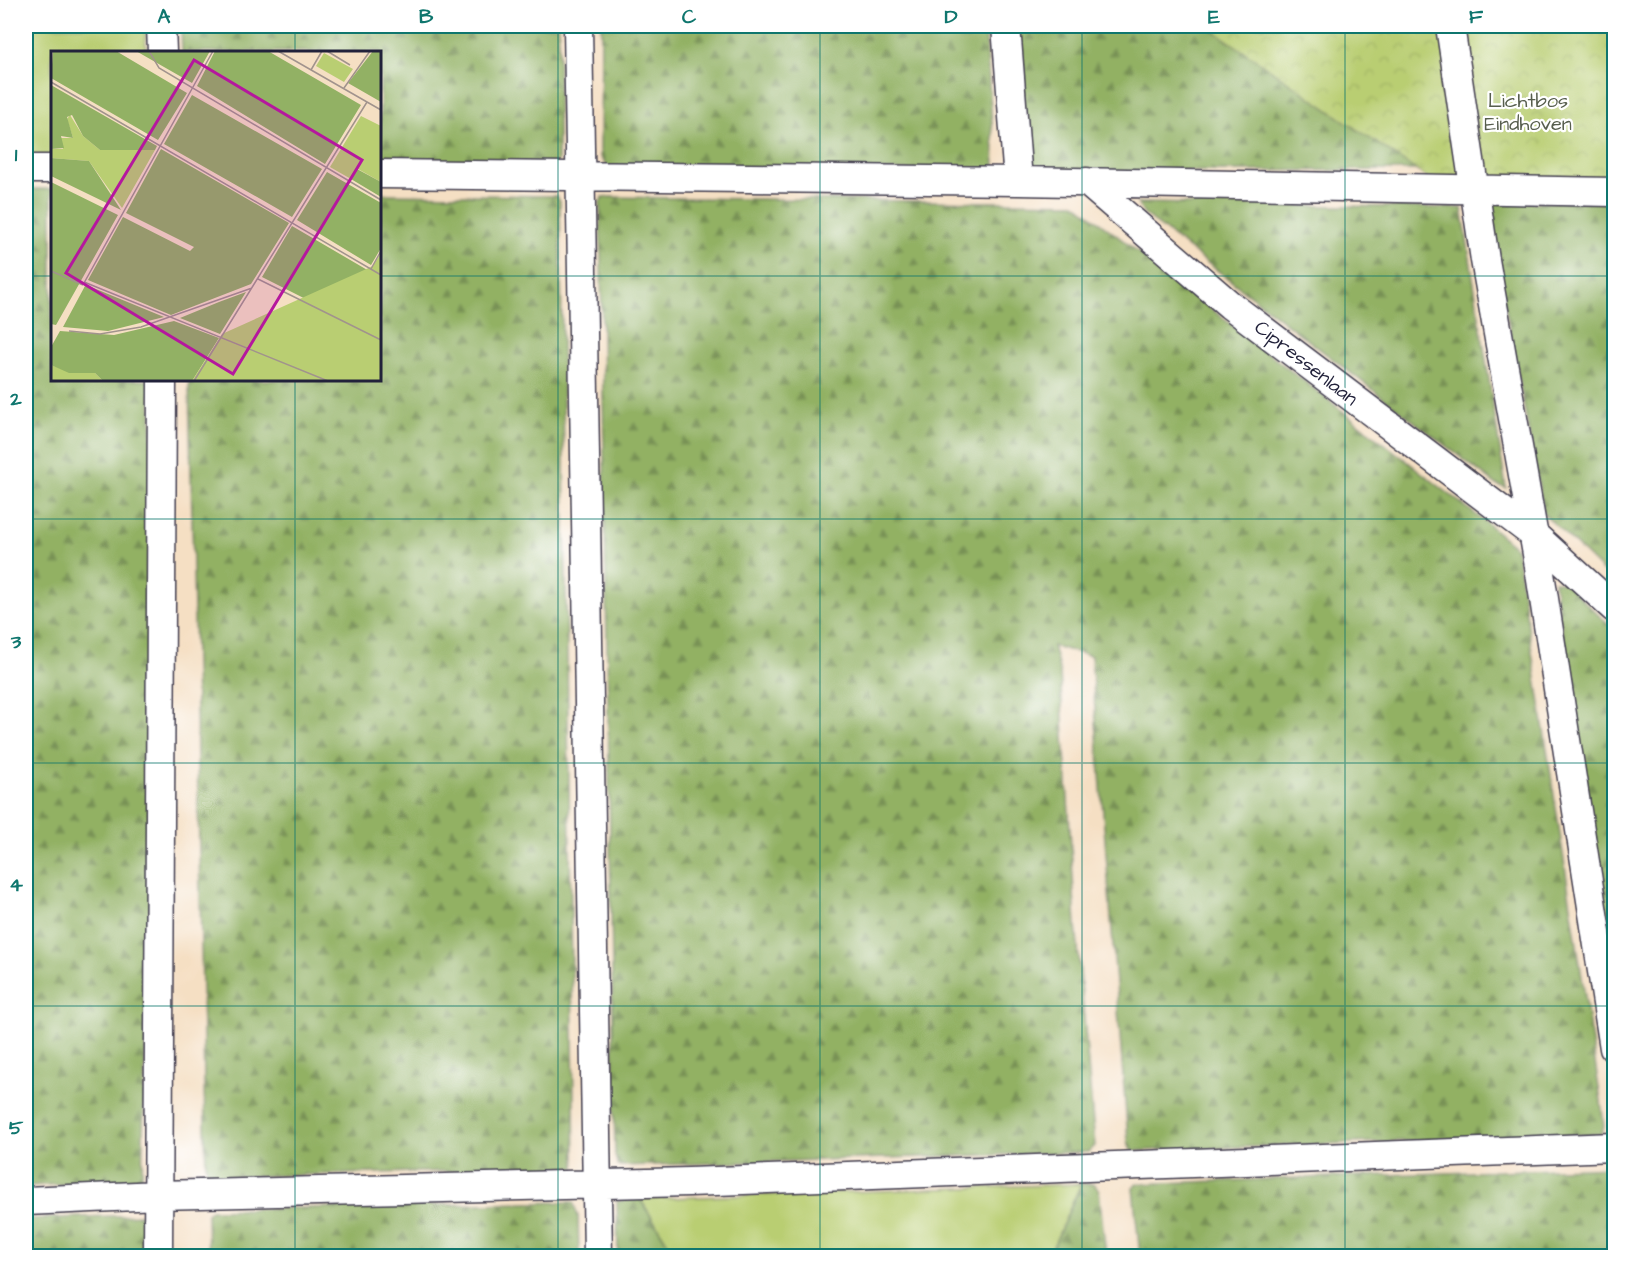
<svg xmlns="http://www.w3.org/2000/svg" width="1640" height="1282" font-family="'Architects Daughter',sans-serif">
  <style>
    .grass { fill: #b9ce72; stroke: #6e7856; stroke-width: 1.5 }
    .forest { fill: url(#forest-firs); stroke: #5a6a50; stroke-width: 1.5 }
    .park { fill: url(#park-crowns); stroke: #6e7856; stroke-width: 1.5 }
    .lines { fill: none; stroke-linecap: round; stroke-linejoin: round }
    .street-casing { stroke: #423e4f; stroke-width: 31 }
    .street { stroke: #fff; stroke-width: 28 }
    .grid { fill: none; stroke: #0f766e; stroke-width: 1.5; stroke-opacity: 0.55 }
    .labels { text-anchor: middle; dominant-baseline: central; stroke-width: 4.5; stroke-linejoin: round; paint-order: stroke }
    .park-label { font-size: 20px; fill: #575e4e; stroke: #fff }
    .street-label { font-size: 20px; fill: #22223b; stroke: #fff }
    .inset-road { fill: none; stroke: #a1938d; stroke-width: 1.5 }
    .view { fill: #b5179e; fill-opacity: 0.15; stroke: #b5179e; stroke-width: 3 }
    .inset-edge { fill: none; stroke: #22223b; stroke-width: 3 }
    .neatline { fill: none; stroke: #0f766e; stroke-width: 2 }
    .grid-label { font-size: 20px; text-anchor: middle; font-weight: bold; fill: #0f766e }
  </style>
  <defs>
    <pattern id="forest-firs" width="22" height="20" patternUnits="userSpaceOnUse" patternTransform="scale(1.5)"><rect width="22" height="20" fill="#92b164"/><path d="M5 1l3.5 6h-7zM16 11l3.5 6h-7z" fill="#779054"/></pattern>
    <pattern id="park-crowns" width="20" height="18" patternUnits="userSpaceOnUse" patternTransform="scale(1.5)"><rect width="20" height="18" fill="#b9ce72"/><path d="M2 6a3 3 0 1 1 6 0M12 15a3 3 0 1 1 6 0" fill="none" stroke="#9fb164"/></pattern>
  </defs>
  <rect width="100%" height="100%" fill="#fff"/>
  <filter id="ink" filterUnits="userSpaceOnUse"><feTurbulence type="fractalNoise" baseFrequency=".0167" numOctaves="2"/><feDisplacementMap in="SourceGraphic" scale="12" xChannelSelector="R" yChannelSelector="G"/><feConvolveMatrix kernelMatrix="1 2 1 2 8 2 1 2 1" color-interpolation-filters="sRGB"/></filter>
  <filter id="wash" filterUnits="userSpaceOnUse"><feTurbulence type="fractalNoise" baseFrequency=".008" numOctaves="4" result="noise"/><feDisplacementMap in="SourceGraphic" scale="24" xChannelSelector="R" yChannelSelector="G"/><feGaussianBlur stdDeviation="1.35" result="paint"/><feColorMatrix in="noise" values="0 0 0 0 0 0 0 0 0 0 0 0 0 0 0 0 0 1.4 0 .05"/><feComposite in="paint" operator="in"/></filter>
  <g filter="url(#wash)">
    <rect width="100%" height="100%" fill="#f5dfc3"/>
    <!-- grass -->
    <path class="grass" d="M26,26H145L146,52H52V158L26,157Z
      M1081,1184L1049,1256H676L640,1199Z"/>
    <!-- forest -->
    <path class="forest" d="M181,26H559L558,161L552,166L380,163V52H182Z
      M601,26H985L995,165L987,171L608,168L600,157Z
      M1018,26H1442L1416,170L1034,172L1028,160Z
      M26,189H52V380H151L155,687L142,1178L132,1181L26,1186Z
      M380,194L557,196L560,202L575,1168L219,1177L206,1174L189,380H380Z
      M603,197L1075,203L1489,525L1516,548L1601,1101L1604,1127L1601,1134L1131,1151L1128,1141L1091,656L1053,646L1060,673L1076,924L1095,1146L1088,1152L618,1166L615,1156L600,202Z
      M1614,201V582L1544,514L1486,203Z
      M1137,203L1462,208L1506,488L1497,485L1144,214Z
      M1554,581L1564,582L1614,630V967Z
      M1614,1167V1256H1140L1133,1188L1136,1184Z
      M1081,1184H1094L1099,1190L1106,1256H1049Z
      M640,1199L676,1256H618L617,1201Z
      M573,1202L578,1216L579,1256H208L207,1213L211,1210Z
      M142,1215L145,1256H26V1219Z"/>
    <!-- park -->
    <path class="park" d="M1207,26H1614V201L1455,197Z"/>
  </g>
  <g filter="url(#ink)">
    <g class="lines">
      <!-- street casing -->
      <g class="street-casing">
        <path id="street" d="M161,26L162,52
          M578,26L598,1256
          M1006,26L1018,181
          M1450,26L1485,260L1537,554L1614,1048
          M26,169H52
          M380,174L1018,181L1614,192
          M1087,182L1230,305L1533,534L1614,608
          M26,1201L158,1195L689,1182L1614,1147
          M158,1256L162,380"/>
      </g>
      <!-- street -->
      <use href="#street" class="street"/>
    </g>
  </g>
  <!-- grid -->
  <path class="grid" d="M295,26V52M558,26V1256M820,26V1256M1082,26V1256M1345,26V1256M26,276H52M380,276H1614M295,380V1256M26,519H1614M26,763H1614M26,1006H1614"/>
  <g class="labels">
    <!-- park labels -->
    <g class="park-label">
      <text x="1528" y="101">Lichtbos<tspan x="1528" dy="23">Eindhoven</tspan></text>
    </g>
    <!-- street labels -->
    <g class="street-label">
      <text transform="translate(1306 363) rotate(38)">Cipressenlaan</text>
    </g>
  </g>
  <!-- overview -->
  <g transform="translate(51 51)">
    <rect width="330" height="330" fill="#f5dfc3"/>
    <path d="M273,2L302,18L293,31L265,15ZM19,64L32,85L49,99H104L71,157L38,110L0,107V98H12L9,87H22L16,68ZM310,65L330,75V131L307,118L300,128L279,116ZM0,314L22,322H44L52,330H0Z" fill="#b9ce72"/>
    <path d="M2,0H65L136,42L107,89L0,27ZM85,0H159L141,32ZM164,0H217L310,54L274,113L146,35ZM322,0H330V51L297,32ZM0,34L106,95L104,99H49L32,85L21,64L16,66L22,87L10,85L13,97L0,98ZM141,44L271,118L241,166L113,93ZM110,98L238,172L200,233L120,264L37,229L72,166L139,200L143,196L75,162ZM0,107L38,110L70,159L0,125ZM306,118L330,131V146L300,128ZM276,121L330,152V197L320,214L246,169ZM0,131L67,164L5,274L0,273ZM241,175L330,227V286L211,226ZM34,235L40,236L113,266L57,280L12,276ZM195,241L169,283L129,267L168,251ZM123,270L168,287L141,330H52L44,322H18L0,314V296L9,280L63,284Z" fill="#92b164"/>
    <path d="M330,202V330H141L171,283L322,215Z" fill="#b9ce72"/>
    <path class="inset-road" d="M98,0L108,17L330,149M227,0L330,59M276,0L299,14M260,19L271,0M0,31L330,224M293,37L319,0M320,218L330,200M0,220L32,234M207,228L330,289M33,231L277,330M33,232L162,0M18,280L49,283L90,276L201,237M143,330L316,51"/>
    <path class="view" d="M143,9L311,109L182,323L15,222Z"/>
    <rect width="330" height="330" class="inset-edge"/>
  </g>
  <!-- margin -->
  <rect width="1640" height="1282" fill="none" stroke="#fff" stroke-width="66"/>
  <rect x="33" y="33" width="1574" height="1216" class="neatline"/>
  <g class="grid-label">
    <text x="164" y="23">A</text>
    <text x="426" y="23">B</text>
    <text x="689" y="23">C</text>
    <text x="951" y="23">D</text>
    <text x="1214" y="23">E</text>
    <text x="1476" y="23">F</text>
    <text x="16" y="161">1</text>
    <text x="16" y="405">2</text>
    <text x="16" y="648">3</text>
    <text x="16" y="891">4</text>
    <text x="16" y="1134">5</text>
  </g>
</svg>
